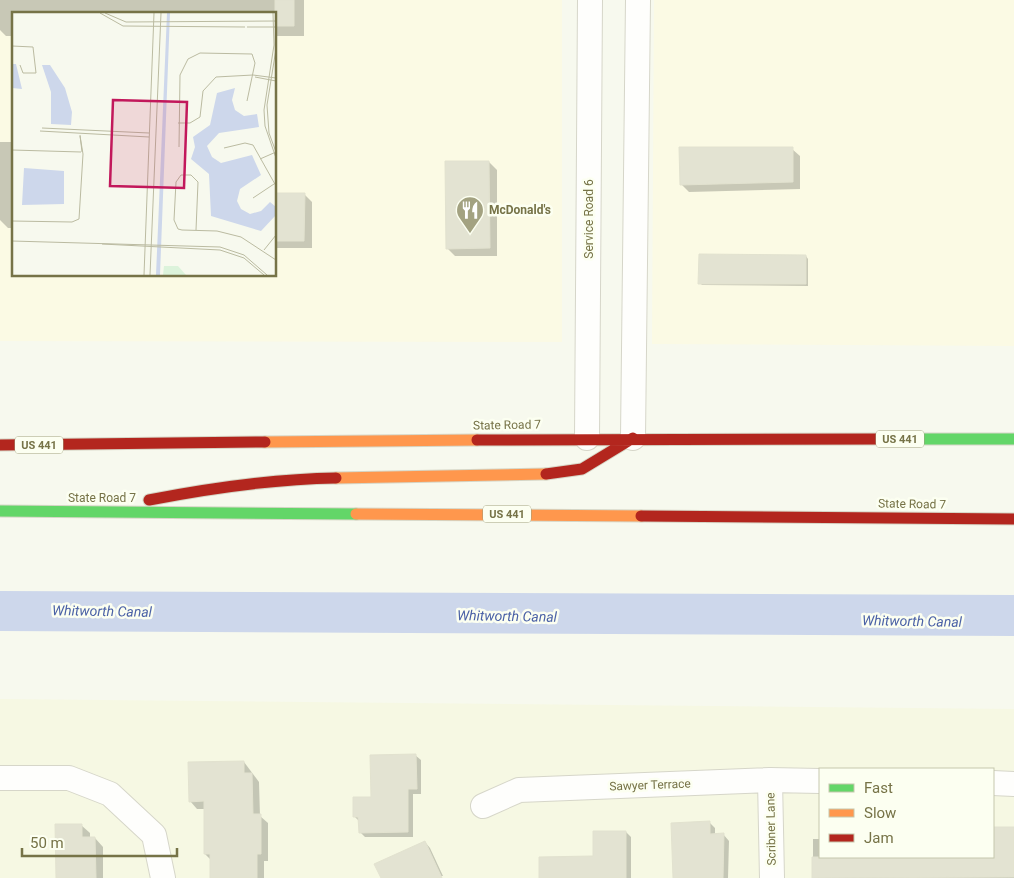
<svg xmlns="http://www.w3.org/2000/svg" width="1014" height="878" font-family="Roboto,sans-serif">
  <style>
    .residential { fill: #f6f8e3; fill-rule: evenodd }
    .commercial { fill: #fbfae4; fill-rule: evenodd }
    .water { fill: #cdd7eb }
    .shadow { fill: #0003 }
    .building { fill: #e3e3d2; stroke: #e2e2cf }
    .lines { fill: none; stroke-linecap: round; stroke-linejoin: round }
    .street-casing { stroke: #d6d6c9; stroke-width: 26 }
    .fast-casing { stroke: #d6d6c6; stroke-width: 13 }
    .slow-casing { stroke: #d6d6c6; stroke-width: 13 }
    .jam-casing { stroke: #d6d6c6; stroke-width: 13 }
    .street { stroke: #fefefc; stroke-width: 24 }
    .fast { stroke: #63d668; stroke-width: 11 }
    .slow { stroke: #ff974d; stroke-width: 11 }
    .jam { stroke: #b3261e; stroke-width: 11 }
    .labels { text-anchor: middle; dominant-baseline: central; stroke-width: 5; stroke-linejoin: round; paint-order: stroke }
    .shield { fill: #fcfff1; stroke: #9e9d7a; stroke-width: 1 }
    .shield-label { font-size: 11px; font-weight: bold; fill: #767347 }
    .poi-label { font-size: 12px; font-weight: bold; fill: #767347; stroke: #fcfff1; text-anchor: start }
    .street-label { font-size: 12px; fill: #767347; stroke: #fcfff1 }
    .water-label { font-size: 14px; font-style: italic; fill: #4a61a6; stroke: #fcfff1 }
    .inset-road { fill: none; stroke: #bbbba1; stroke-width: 1 }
    .view { fill: #c2185b; fill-opacity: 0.15; stroke: #c2185b; stroke-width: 2.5 }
    .inset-edge { fill: none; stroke: #767347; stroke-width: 2.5 }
  </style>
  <rect width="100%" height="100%" fill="#f7f9ee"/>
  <!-- residential -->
  <path class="residential" d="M0,699L1014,709V878H0ZM820,769H993V857H820Z"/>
  <!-- commercial -->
  <path class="commercial" d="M0,0H562V342L0,341ZM14,14H275V275H14Z
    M654,0H1014V346L652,344Z"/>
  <!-- water -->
  <path class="water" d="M0,591L1014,595V636L0,631Z"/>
  <!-- shadow -->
  <path class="shadow" d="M0,0H304V36H275V14H14V36H6L0,30Z
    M0,142H14V228H8L0,220Z
    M792,149L800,156V189L689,192L681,184Z
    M489,162L497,170V256H455L447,248Z
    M275,194H304L312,202V248H275Z
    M806,256L808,259V286L702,285L700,283Z
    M415,755L421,760V794H413V837H365L360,832V822L354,816Z
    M244,762L259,782L260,816L268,823V861H264V878H211V860L205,854V809H197L190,801Z
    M709,822L715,828V835L723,834L729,841L728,878H675Z
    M81,825L90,833V838H95L103,847V878H57Z
    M993,828H1014V878H813V839H820V857H993Z
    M626,832L631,837V878H541L594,858Z
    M425,842L430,848L443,876L382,878Z"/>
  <!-- building -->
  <path class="building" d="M275,0H294V26H275Z
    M679,147H793V182L680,185Z
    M445,161H489L490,248L446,249Z
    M275,193H305L304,241H275Z
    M699,254L806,255V284H698Z
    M416,754L417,789H408V832L359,833L358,817H353V797H371L370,755Z
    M244,761V773H252L253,814H261V854H257V878H210V854H204V801L189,802L188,762Z
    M710,821V834L724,833L723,878H673L671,823Z
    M55,824H82V837H95L96,878H56Z
    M993,827H1014V877L812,878V857H993Z
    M593,831H626V878H539V857L593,856Z
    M425,841L442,878H381L374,864Z"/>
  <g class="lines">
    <!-- street casing -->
    <g class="street-casing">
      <path id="street" d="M587,438L590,0
        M633,438L638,0
        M0,778H69L110,794L154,835L163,878
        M770,780L772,878
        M993,783L1014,784
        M483,806L519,790L770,780L820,781"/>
    </g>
    <!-- fast casing -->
    <g class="fast-casing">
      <path id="fast" d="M883,439H1014
        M0,511L356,514"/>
    </g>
    <!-- slow casing -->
    <g class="slow-casing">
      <path id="slow" d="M265,442L477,440
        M336,478L546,474
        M356,514L641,516"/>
    </g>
    <!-- jam casing -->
    <g class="jam-casing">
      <path id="jam" d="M477,440L883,439
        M0,445L265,442
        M546,474L582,469L633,438
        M149,500C211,488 272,479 336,478
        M641,516L1014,519"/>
    </g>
    <!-- street -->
    <use href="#street" class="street"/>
    <!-- fast -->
    <use href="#fast" class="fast"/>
    <!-- slow -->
    <use href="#slow" class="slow"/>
    <!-- jam -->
    <use href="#jam" class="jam"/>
  </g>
  <!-- icons -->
  <defs>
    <g id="restaurant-pin" transform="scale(1.4375)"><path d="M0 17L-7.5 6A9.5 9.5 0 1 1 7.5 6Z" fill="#a3a281" stroke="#fcfff1"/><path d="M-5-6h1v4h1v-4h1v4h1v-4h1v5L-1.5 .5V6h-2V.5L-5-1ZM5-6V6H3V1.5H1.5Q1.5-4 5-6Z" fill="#fff"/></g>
  </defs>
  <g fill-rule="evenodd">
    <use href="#restaurant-pin" x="470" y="210"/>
  </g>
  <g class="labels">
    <!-- shield labels -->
    <g class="shield">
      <rect x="876" y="430.5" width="48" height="17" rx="4"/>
      <rect x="15" y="436.5" width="48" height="17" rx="4"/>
      <rect x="483" y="505.5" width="48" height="17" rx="4"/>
    </g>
    <g class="shield-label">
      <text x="900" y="439">US 441</text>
      <text x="39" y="445">US 441</text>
      <text x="507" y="514">US 441</text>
    </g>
    <!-- poi labels -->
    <g class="poi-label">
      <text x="489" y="210">McDonald's</text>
    </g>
    <!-- street labels -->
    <g class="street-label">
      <text transform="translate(589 219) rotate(-90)">Service Road 6</text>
      <text transform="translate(507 425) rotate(-1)">State Road 7</text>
      <text x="102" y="498">State Road 7</text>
      <text transform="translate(912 504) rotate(1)">State Road 7</text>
      <text transform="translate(650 785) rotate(-2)">Sawyer Terrace</text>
      <text transform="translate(771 829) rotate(-91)">Scribner Lane</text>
    </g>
    <!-- water labels -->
    <g class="water-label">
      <text transform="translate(102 611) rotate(1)">Whitworth Canal</text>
      <text transform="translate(507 616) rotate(1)">Whitworth Canal</text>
      <text transform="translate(912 621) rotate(1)">Whitworth Canal</text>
    </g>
  </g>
  <!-- overview -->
  <g transform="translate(12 12)">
    <rect width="264" height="264" fill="#f7f9ee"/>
    <path d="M152,254H166L174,263H151Z" fill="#dcf3db"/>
    <path d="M155,1H158L148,263H144ZM0,52H4L10,77L0,76ZM30,53H38L53,76L60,100L59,113L39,112V80ZM223,76L220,88L223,98L232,104L245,102L247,115L207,121L195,134L200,145L209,151L240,143L249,163L228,177L225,189L229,197L238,202L249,199L258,190L264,195V203L249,219L199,204L197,162L179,147L183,135L181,125L198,113L205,81ZM12,156L52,159V192L10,193Z" fill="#cdd7eb"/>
    <path class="inset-road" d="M88,1L111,14L233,15M93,1L114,10L264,9M261,1L262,33L252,98L253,114L264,146M235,15H264M0,34L21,35L24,61H11L8,53M243,65L264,69M166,111H178L188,105L191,79L204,65L241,63L264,66M30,116L137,121M28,119L137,125M68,123L70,140M167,135L168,63L176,47L188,41L240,42L243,51L235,89M212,136L233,131L241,133L264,174M0,138L69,140M248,147L264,140L257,121L255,93L264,37M241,186L262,172M0,209L60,210L67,207L71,142L68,124M184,218L186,170L179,163H169L164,170L162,208L166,217L170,218L205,219L229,225L264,248M0,229L208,235L232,243L255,263M90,232L208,238L232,246L252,263M252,238L264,223M132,263L142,1M138,263L149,1"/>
    <path class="view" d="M101,88L175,90L172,176L98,174Z"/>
    <rect width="264" height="264" class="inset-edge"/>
  </g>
  <!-- legend -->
  <rect x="819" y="768" width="175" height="90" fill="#fcfff1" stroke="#c6c7ad"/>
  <rect x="829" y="784" width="25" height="8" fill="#63d668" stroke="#c6c7ad"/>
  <text x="864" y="793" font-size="15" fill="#767347">Fast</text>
  <rect x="829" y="809" width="25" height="8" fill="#ff974d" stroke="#c6c7ad"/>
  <text x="864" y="818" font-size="15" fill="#767347">Slow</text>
  <rect x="829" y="834" width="25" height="8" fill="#b3261e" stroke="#c6c7ad"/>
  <text x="864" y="843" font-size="15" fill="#767347">Jam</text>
  <!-- scale -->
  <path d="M22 848v8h155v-8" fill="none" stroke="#767347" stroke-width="2.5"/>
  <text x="30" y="848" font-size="15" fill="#767347" stroke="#fcfff1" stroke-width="4" paint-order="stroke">50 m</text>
</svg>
